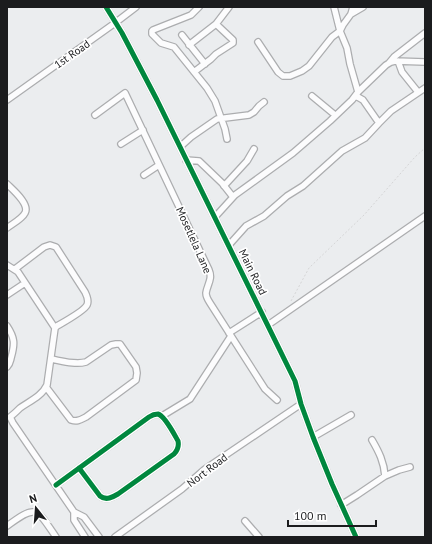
<svg xmlns="http://www.w3.org/2000/svg" width="432" height="544" font-family="'PT Sans',sans-serif">
  <style>
    .lines { fill: none; stroke-linecap: round; stroke-linejoin: round }
    .minor-casing { stroke: #acadaf; stroke-width: 8 }
    .path { stroke: #d5d5d6; stroke-width: 1; stroke-dasharray: 2 2; stroke-linecap: butt }
    .minor { stroke: #fcfcfd; stroke-width: 5.5 }
    .cycleway-casing { stroke: #fff; stroke-width: 8 }
    .cycleway { stroke: #00873e; stroke-width: 5 }
    .labels { text-anchor: middle; dominant-baseline: central; stroke-width: 3.5; stroke-linejoin: round; paint-order: stroke }
    .street-label { font-size: 11px; fill: #1b1c1e; stroke: #fff }
  </style>
  <rect width="100%" height="100%" fill="#ebedef"/>
  <g class="lines">
    <!-- minor casing -->
    <g class="minor-casing">
      <path id="minor" d="M106,7L122,33L157,100L295,381L301,404L313,437L332,484L356,537
        M199,7L191,15L153,30L152,31V34L161,43L174,47L207,88L215,101L225,129L227,139
        M334,7L340,31L347,48L350,64L358,92
        M351,14L363,7
        M182,35L205,64
        M258,42L278,72L283,76H290L302,71L309,66L332,37L340,31L343,25L351,14L353,7
        M189,45L216,24L229,7
        M398,61L402,72L418,92
        M389,63L394,57L425,33
        M194,72L211,59L216,54L233,43V40L216,24
        M312,96L335,115
        M7,100L115,23L136,7
        M95,115L125,93L209,270C213,279 207,285 206,293C206,297 208,300 210,303L265,389L277,400
        M379,123L391,111L425,88
        M121,144L143,130
        M180,147L191,137L217,119L249,115L254,112L259,106L264,102
        M186,160L199,161L222,183L233,197
        M144,175L159,165
        M7,184C13,190 30,204 25,213C22,219 12,224 7,228
        M224,186L247,161L254,149
        M215,217L235,195L293,153L330,121L352,100L358,92L386,65L391,62L395,61L425,62
        M229,245L246,226L264,216L287,196L303,186L342,151L365,138L379,123L363,100L356,96
        M7,265L18,272L55,328
        M15,269L44,247L50,245L56,247L85,292C87,296 89,301 87,305C84,311 64,322 57,326L55,328
        M7,295L25,283
        M268,325L425,216
        M7,326C15,338 15,344 11,358C10,362 10,364 7,367
        M229,333L262,312
        M46,387L71,420C77,422 80,420 86,417L136,380L137,373L136,367L120,344H116L111,345L86,362C75,365 62,361 51,359
        M162,416L190,399L231,336
        M10,417L13,423L74,512
        M10,417C14,414 17,411 20,408C30,401 42,396 47,385L55,328
        M313,437L351,415
        M372,440C379,452 384,462 385,476
        M56,485L149,417C152,415 154,414 158,414C165,416 174,434 178,441C179,446 178,450 174,454L118,494C113,497 106,501 100,496L79,468
        M341,505L357,495L385,476L399,470L410,467
        M74,512L84,517L99,537
        M74,512V520L85,537
        M245,521L259,537
        M7,526C37,504 36,508 56,537
        M115,537L182,489L205,469L301,404"/>
    </g>
    <!-- path -->
    <path class="path" d="M291,301L309,268L364,215L415,157L425,148"/>
    <!-- minor -->
    <use href="#minor" class="minor"/>
    <!-- cycleway casing -->
    <g class="cycleway-casing">
      <path id="cycleway" d="M106,7L122,33L157,100L295,381L301,404L313,437L332,484L356,537
        M56,485L149,417C152,415 154,414 158,414C165,416 174,434 178,441C179,446 178,450 174,454L118,494C113,497 106,501 100,496L79,468"/>
    </g>
    <!-- cycleway -->
    <use href="#cycleway" class="cycleway"/>
  </g>
  <g class="labels">
    <!-- street labels -->
    <g class="street-label">
      <text transform="translate(72 54) rotate(-35)">1st Road</text>
      <text transform="translate(194 240) rotate(66)">Mosetlela Lane</text>
      <text transform="translate(253 272) rotate(64)">Main Road</text>
      <text transform="translate(207 470) rotate(-37)">Nort Road</text>
    </g>
  </g>
  <!-- border -->
  <rect width="432" height="544" fill="none" stroke="#1b1c1e" stroke-width="16"/>
  <!-- north arrow -->
  <g transform="translate(36 508) rotate(343)" stroke="#ffffff" stroke-width="3" paint-order="stroke">
  <path d="M0-3L7 15L0 10L-7 15Z" fill="#1b1c1e"/>
  <text y="-6" font-size="11" font-weight="bold" text-anchor="middle" fill="#1b1c1e">N</text>
  </g>
  <!-- scale -->
  <path d="M288 520v6h88v-6" fill="none" stroke="#1b1c1e" stroke-width="2"/>
  <text x="294" y="520" font-size="12" fill="#1b1c1e" stroke="#ffffff" stroke-width="3" paint-order="stroke">100 m</text>
</svg>
